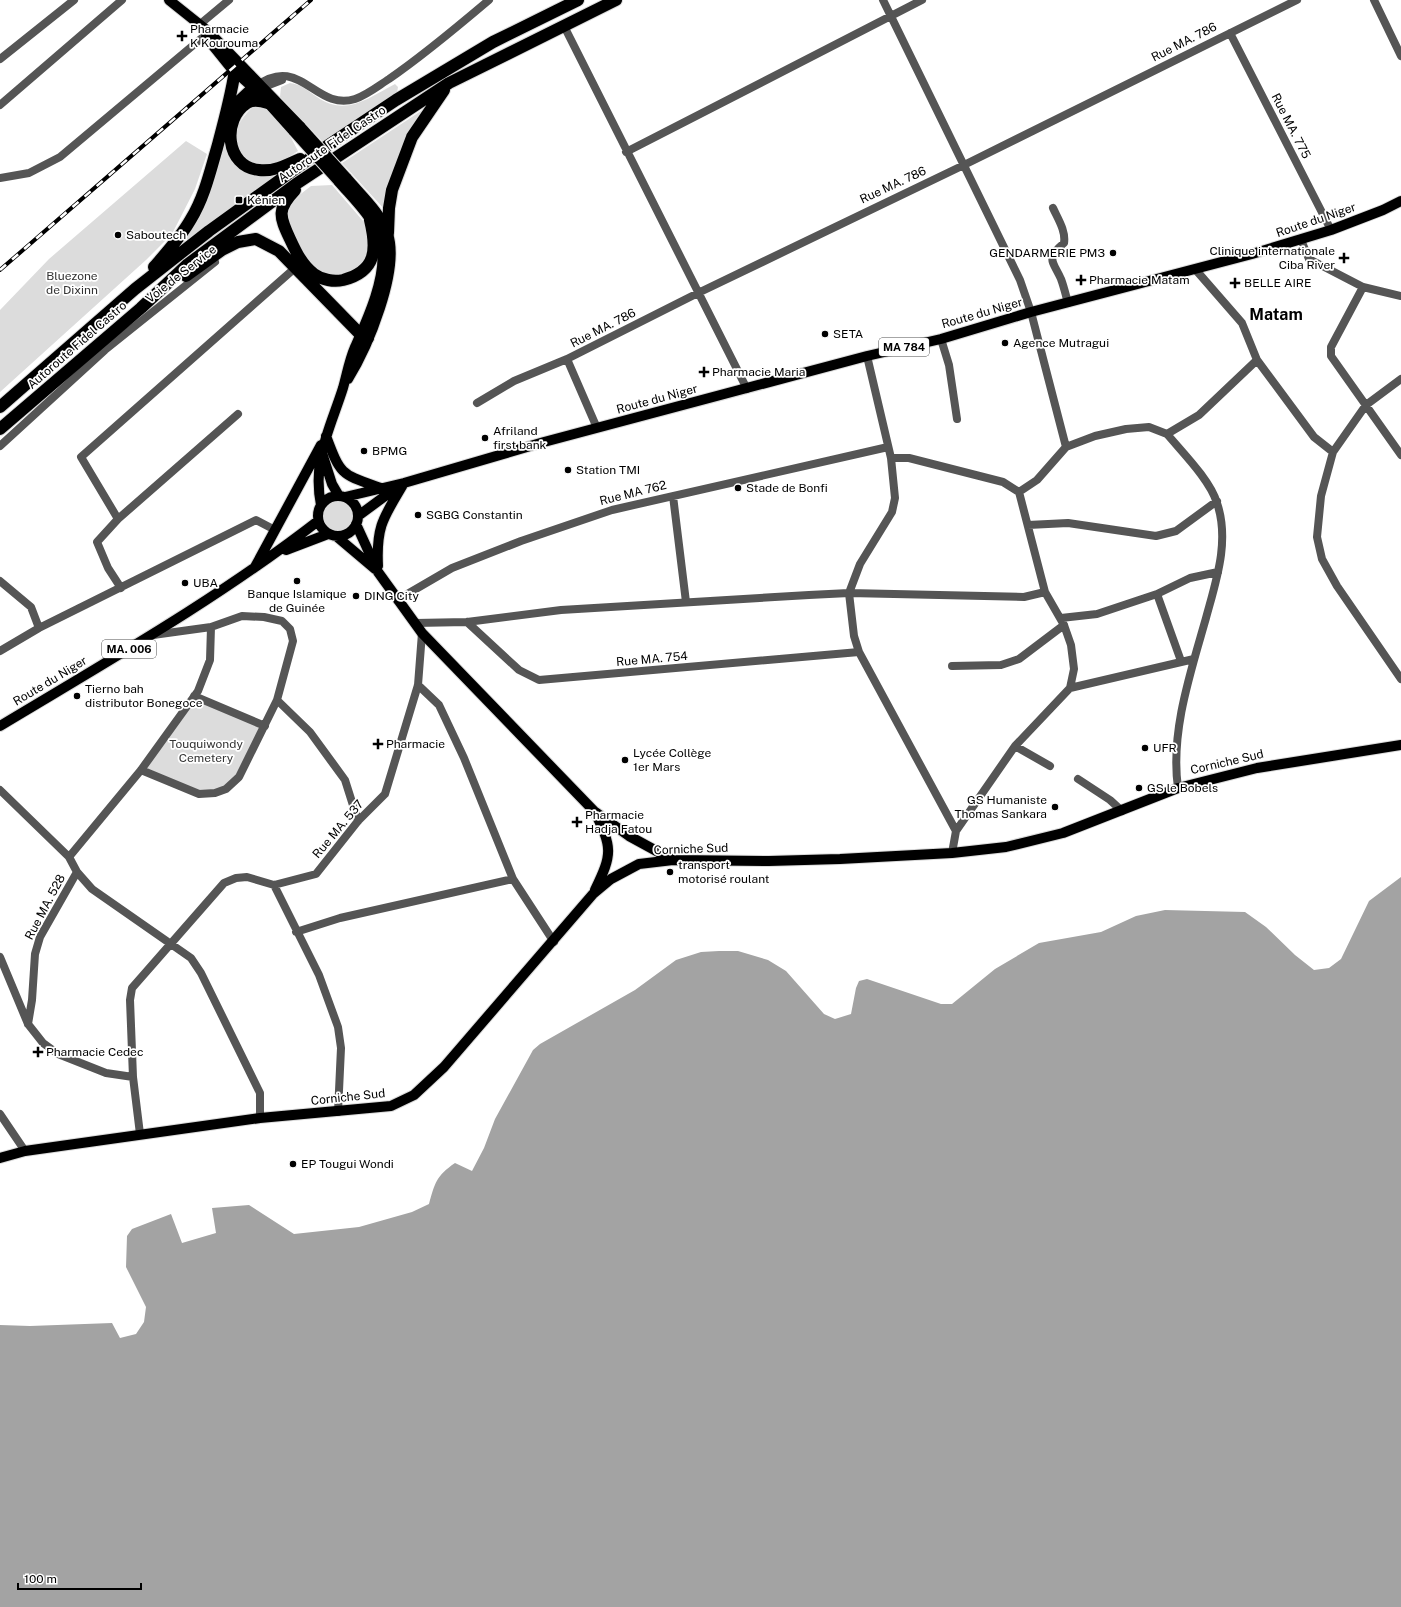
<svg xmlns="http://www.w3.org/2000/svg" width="1401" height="1607" font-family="'Public Sans',sans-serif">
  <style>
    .green { fill: #dcdcdc }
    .water { fill: #a3a3a3 }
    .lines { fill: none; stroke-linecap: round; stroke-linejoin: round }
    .major-casing { stroke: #dbdbdb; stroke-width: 12 }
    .highway-casing { stroke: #dbdbdb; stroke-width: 14 }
    .minor { stroke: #555; stroke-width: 8 }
    .major { stroke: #000; stroke-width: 10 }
    .highway { stroke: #000; stroke-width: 12 }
    .rail-casing { stroke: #000; stroke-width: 4 }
    .rail { stroke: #fff; stroke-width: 2.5; stroke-dasharray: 8; stroke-linecap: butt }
    .major-bridge-casing { stroke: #dbdbdb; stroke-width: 12; stroke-linecap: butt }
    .major-bridge { stroke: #000; stroke-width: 10 }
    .poi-dot { fill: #000; stroke: #fff; stroke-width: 1.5 }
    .labels { text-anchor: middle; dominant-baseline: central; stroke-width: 3.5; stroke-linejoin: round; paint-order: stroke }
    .shield { fill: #fff; stroke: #4c4c4c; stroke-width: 1 }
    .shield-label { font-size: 11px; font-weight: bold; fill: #000 }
    .poi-label { font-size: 12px; fill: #000; stroke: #fff; text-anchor: start }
    .street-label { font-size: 12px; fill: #000; stroke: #fff }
    .park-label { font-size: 12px; fill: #333; stroke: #fff }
    .district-label { font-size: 16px; font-weight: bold; fill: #000; stroke: #fff }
  </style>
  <rect width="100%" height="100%" fill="#fff"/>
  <!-- green -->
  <path class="green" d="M290,83C301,84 308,91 317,97C346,117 368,98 395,84L398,87L397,93L323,142L280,97L281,87Z
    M430,105L385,210L342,163Z
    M254,106C275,105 290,135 298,151C281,163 270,168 248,164C245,159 240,154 237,148C230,133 243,115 254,106Z
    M228,130L238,166L294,167L169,259Z
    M186,141L207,154L195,189L172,234L146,260L0,392V310L49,259Z
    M332,185L370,229L372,250L361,269L341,277L320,272L312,265L303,254L288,226V210L293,200L311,186Z
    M320 516a18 18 0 1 1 36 0a18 18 0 1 1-36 0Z
    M195,699L260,726L237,777L226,789L198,791L145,769Z"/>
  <!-- water -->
  <path class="water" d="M1401,877V1607H0V1325L30,1326L112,1323L120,1338L136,1334L144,1322L146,1307L126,1267L127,1236L132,1229L171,1214L182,1243L216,1233L212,1208L249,1205L294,1234L359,1227L412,1212L429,1204C435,1183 436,1176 455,1163L472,1171L484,1148L495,1119L533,1050L540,1044L635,990L676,960L701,952L719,951H738L768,960L786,971L824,1014L835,1019L851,1014L856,988L859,981L867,979L941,1004H952L995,969L1039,943L1101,932L1136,916L1165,910L1245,912L1266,927L1295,955L1314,970L1329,968L1341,959L1369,901Z"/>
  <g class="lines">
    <!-- major casing -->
    <g class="major-casing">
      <path id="major" d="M169,0L209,32L301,127
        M206,37L231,68L259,93L294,132
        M346,177C360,194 381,212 388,234C400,270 368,347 348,379
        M326,436C341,476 341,474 381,488
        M323,456L332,484L339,496
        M318 516a20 20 0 1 1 40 0a20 20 0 1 1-40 0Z
        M345,497L404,483L544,442L867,356L941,339L1031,312L1252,254L1331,230L1383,210L1401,201
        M321,505C312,460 330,429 343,388C347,374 349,361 355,347C367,320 386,279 382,249C379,222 354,200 338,181
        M358,516L400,485
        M356,524L378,572L422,633L594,811L629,836L673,860
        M336,536L375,569
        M286,550L328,534
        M378,566C376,525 384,517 404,483
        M255,567L321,445
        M0,726C108,661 219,598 318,521
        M595,812C612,848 613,853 595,890
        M0,1158L25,1151L260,1118L391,1106L414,1095L444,1067L593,894L611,879L639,864L673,860L769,861L840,859L952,853L1006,847L1063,833L1178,788L1257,768L1401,745"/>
    </g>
    <!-- highway casing -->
    <g class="highway-casing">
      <path id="highway" d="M268,103C262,101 253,99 247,103C222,119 225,167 259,170C273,172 287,165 300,159
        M235,105L253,88
        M295,190C277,209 279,216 290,239C296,252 302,265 314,274C322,280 334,282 343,280C377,271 377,249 370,220
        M388,233L389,208L392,190L412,137L444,90
        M154,267C167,252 181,237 191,219C204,198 210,172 217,148C224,122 231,97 235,70
        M186,276L222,250L238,242L256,239L279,251L360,334L368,338
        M0,407L135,289L209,231L327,146L396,100L493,42L578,0
        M0,429L141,308L188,264L296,184L449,83L616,0"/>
    </g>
    <!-- minor -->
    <path class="minor" d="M883,0L1020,280L1031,312L1066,447
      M1374,0L1401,56
      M199,25L229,0
      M564,26L747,389
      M1230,33L1331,230
      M0,59L74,0
      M255,87C300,52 315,112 355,99C367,95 378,86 389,79C424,55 456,28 489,0
      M259,93L269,85L282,80
      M0,105L122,0
      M626,152L922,0
      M0,178L29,173L60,157L209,32
      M1053,208C1058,219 1066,231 1064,243C1045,259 1053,261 1061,279C1064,287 1066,296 1068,303
      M1301,240L1309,259L1363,287L1401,296
      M1195,269L1242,323L1257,360L1314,437L1333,452
      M1363,287L1331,347V356L1401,455
      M941,339L949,365L957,419
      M867,356L891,458L895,498L892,512L860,564L849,593L854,636L859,652L956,831
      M1401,379L1366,405L1333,452L1321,496L1317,537L1322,559L1337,586L1401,679
      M477,403L514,381L567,359
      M597,428L567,359L698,293L964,165L1297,0
      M1167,434C1183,453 1210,480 1217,503C1230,541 1216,581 1206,618C1191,671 1170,732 1178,788
      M0,446L105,350L215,262
      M891,458H909L1003,482L1019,492L1045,592L1064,625L1071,645L1074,669L1070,688L1015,746L956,831L952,853
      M1019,492L1037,480L1066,447L1095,436L1126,429L1149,427L1167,434L1199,415L1257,360
      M673,496L686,602
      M118,519L81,457L295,268
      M1028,525L1068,523L1156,536L1176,531L1217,501
      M0,581L31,607L39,628
      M121,588L108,568L97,542L118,519L238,414
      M1157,594L1181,661
      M397,600L452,568L521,541L612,510L888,447
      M1061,618L1097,614L1157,594L1190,578L1218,572
      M467,622L519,670L539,680L859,652
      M415,623L467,622L561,610L809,595L849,593L1024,597L1045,592
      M0,651L39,628L256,520L275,530
      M952,666L1001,665L1019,659L1064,625
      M418,685L439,705L464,758L513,879L554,942
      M1070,688L1194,659
      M194,696L265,726
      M277,700L310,732L345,780L358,821
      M1015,746L1050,766
      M141,770L199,794L215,793L226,789L239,777L277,700L293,641L290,629L282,621L264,617L242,616L211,627
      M1078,779L1110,800L1122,811
      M0,790L69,857L77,872L92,889L191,958L201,973L260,1093V1118
      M69,857L141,770L198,691L210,660L211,627L153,635
      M274,885L319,975L338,1027L341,1048L338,1112
      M296,932L340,918L513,879
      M0,957L28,1024L43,1043L58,1054L106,1073L133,1077
      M28,1024L32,1000L35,954L40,937L77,872
      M0,1114L25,1151
      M140,1134L133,1077L130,1000L132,988L224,883L236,878L247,877L274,885L316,874L358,821L385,794L418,685L422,633"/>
    <!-- major -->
    <use href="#major" class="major"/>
    <!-- highway -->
    <use href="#highway" class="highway"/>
    <!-- rail casing -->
    <g class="rail-casing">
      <path id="rail" d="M0,270L311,0"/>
    </g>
    <!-- rail -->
    <use href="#rail" class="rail"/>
    <!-- major-bridge casing -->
    <g class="major-bridge-casing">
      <path id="major-bridge" d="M301,127L346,177
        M294,132L338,181"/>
    </g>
    <!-- major-bridge -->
    <use href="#major-bridge" class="major-bridge"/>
  </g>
  <!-- markers -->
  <g class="poi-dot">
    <path d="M180 30h4v4h4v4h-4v4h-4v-4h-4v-4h4z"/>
    <rect x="235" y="196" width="8" height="8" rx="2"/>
    <circle cx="118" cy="235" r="4"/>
    <circle cx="1113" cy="253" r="4"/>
    <path d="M1342 252h4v4h4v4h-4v4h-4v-4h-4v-4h4z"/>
    <path d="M1079 274h4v4h4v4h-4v4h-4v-4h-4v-4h4z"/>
    <path d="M1233 277h4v4h4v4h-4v4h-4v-4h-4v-4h4z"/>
    <circle cx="825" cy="334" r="4"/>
    <circle cx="1005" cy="343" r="4"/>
    <path d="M702 366h4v4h4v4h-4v4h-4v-4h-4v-4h4z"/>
    <circle cx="485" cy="438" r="4"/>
    <circle cx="364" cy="451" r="4"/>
    <circle cx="568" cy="470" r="4"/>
    <circle cx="738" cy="488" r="4"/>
    <circle cx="418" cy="515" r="4"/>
    <circle cx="297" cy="581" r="4"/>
    <circle cx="185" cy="583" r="4"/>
    <circle cx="356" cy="596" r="4"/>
    <circle cx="77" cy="696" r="4"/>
    <path d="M376 738h4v4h4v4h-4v4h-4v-4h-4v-4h4z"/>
    <circle cx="1145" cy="748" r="4"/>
    <circle cx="625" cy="760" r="4"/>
    <circle cx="1139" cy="788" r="4"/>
    <circle cx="1055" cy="807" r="4"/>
    <path d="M575 816h4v4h4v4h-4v4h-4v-4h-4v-4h4z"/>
    <circle cx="670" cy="872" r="4"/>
    <path d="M36 1046h4v4h4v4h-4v4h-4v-4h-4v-4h4z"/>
    <circle cx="293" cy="1164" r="4"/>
  </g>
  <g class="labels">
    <!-- shield labels -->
    <g class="shield">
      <rect x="879" y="338" width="50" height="18" rx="3"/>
      <rect x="102" y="640" width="54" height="18" rx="3"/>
    </g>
    <g class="shield-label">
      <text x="904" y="347">MA 784</text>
      <text x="129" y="649">MA. 006</text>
    </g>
    <!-- poi labels -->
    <g class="poi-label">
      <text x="190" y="29">Pharmacie<tspan x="190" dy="14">K Kourouma</tspan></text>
      <text x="247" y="200">Kénien</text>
      <text x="126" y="235">Saboutech</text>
      <text x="1335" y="251" text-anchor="end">Clinique internationale<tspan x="1335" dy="14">Ciba River</tspan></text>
      <text x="1105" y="253" text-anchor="end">GENDARMERIE PM3</text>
      <text x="1089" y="280">Pharmacie Matam</text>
      <text x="1244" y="283">BELLE AIRE</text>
      <text x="833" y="334">SETA</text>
      <text x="1013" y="343">Agence Mutragui</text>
      <text x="712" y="372">Pharmacie Maria</text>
      <text x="493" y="431">Afriland<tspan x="493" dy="14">first bank</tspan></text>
      <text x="372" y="451">BPMG</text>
      <text x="576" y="470">Station TMI</text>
      <text x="746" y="488">Stade de Bonfi</text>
      <text x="426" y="515">SGBG Constantin</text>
      <text x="193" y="583">UBA</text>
      <text x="297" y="594" text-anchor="middle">Banque Islamique<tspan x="297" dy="14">de Guinée</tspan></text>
      <text x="364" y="596">DING City</text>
      <text x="85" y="689">Tierno bah<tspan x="85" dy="14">distributor Bonegoce</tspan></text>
      <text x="386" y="744">Pharmacie</text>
      <text x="1153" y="748">UFR</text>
      <text x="633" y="753">Lycée Collège<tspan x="633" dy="14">1er Mars</tspan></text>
      <text x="1147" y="788">GS le Bobels</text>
      <text x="1047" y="800" text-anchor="end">GS Humaniste<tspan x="1047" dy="14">Thomas Sankara</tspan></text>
      <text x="585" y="815">Pharmacie<tspan x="585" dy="14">Hadja Fatou</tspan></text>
      <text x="678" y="865">transport<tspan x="678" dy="14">motorisé roulant</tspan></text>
      <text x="46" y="1052">Pharmacie Cedec</text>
      <text x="301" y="1164">EP Tougui Wondi</text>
    </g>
    <!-- street labels -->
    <g class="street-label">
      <text transform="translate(1184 42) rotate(-27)">Rue MA. 786</text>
      <text transform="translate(1291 126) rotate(63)">Rue MA. 775</text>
      <text transform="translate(332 144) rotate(-34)">Autoroute Fidel Castro</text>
      <text transform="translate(893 185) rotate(-25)">Rue MA. 786</text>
      <text transform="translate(1316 220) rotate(-19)">Route du Niger</text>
      <text transform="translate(181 274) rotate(-38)">Voie de Service</text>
      <text transform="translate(982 313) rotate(-16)">Route du Niger</text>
      <text transform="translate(603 328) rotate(-27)">Rue MA. 786</text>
      <text transform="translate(77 345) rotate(-41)">Autoroute Fidel Castro</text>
      <text transform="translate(657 399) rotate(-15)">Route du Niger</text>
      <text transform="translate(633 493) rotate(-14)">Rue MA 762</text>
      <text transform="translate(652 659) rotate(-5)">Rue MA. 754</text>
      <text transform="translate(50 681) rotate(-31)">Route du Niger</text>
      <text transform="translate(1227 762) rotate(-13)">Corniche Sud</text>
      <text transform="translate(338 829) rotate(-50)">Rue MA. 537</text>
      <text transform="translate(691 849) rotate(-2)">Corniche Sud</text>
      <text transform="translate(45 907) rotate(-62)">Rue MA. 528</text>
      <text transform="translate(348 1097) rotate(-6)">Corniche Sud</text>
    </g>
    <!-- park labels -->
    <g class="park-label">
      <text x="72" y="276">Bluezone<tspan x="72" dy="14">de Dixinn</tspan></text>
      <text x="206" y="744">Touquiwondy<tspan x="206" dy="14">Cemetery</tspan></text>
    </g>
    <!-- district labels -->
    <g class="district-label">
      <text x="1276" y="314">Matam</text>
    </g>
  </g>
  <!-- scale -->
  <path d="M18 1583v6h123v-6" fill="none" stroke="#000000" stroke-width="2"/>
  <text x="24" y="1583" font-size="12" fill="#000000" stroke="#ffffff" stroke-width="3" paint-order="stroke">100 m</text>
</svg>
